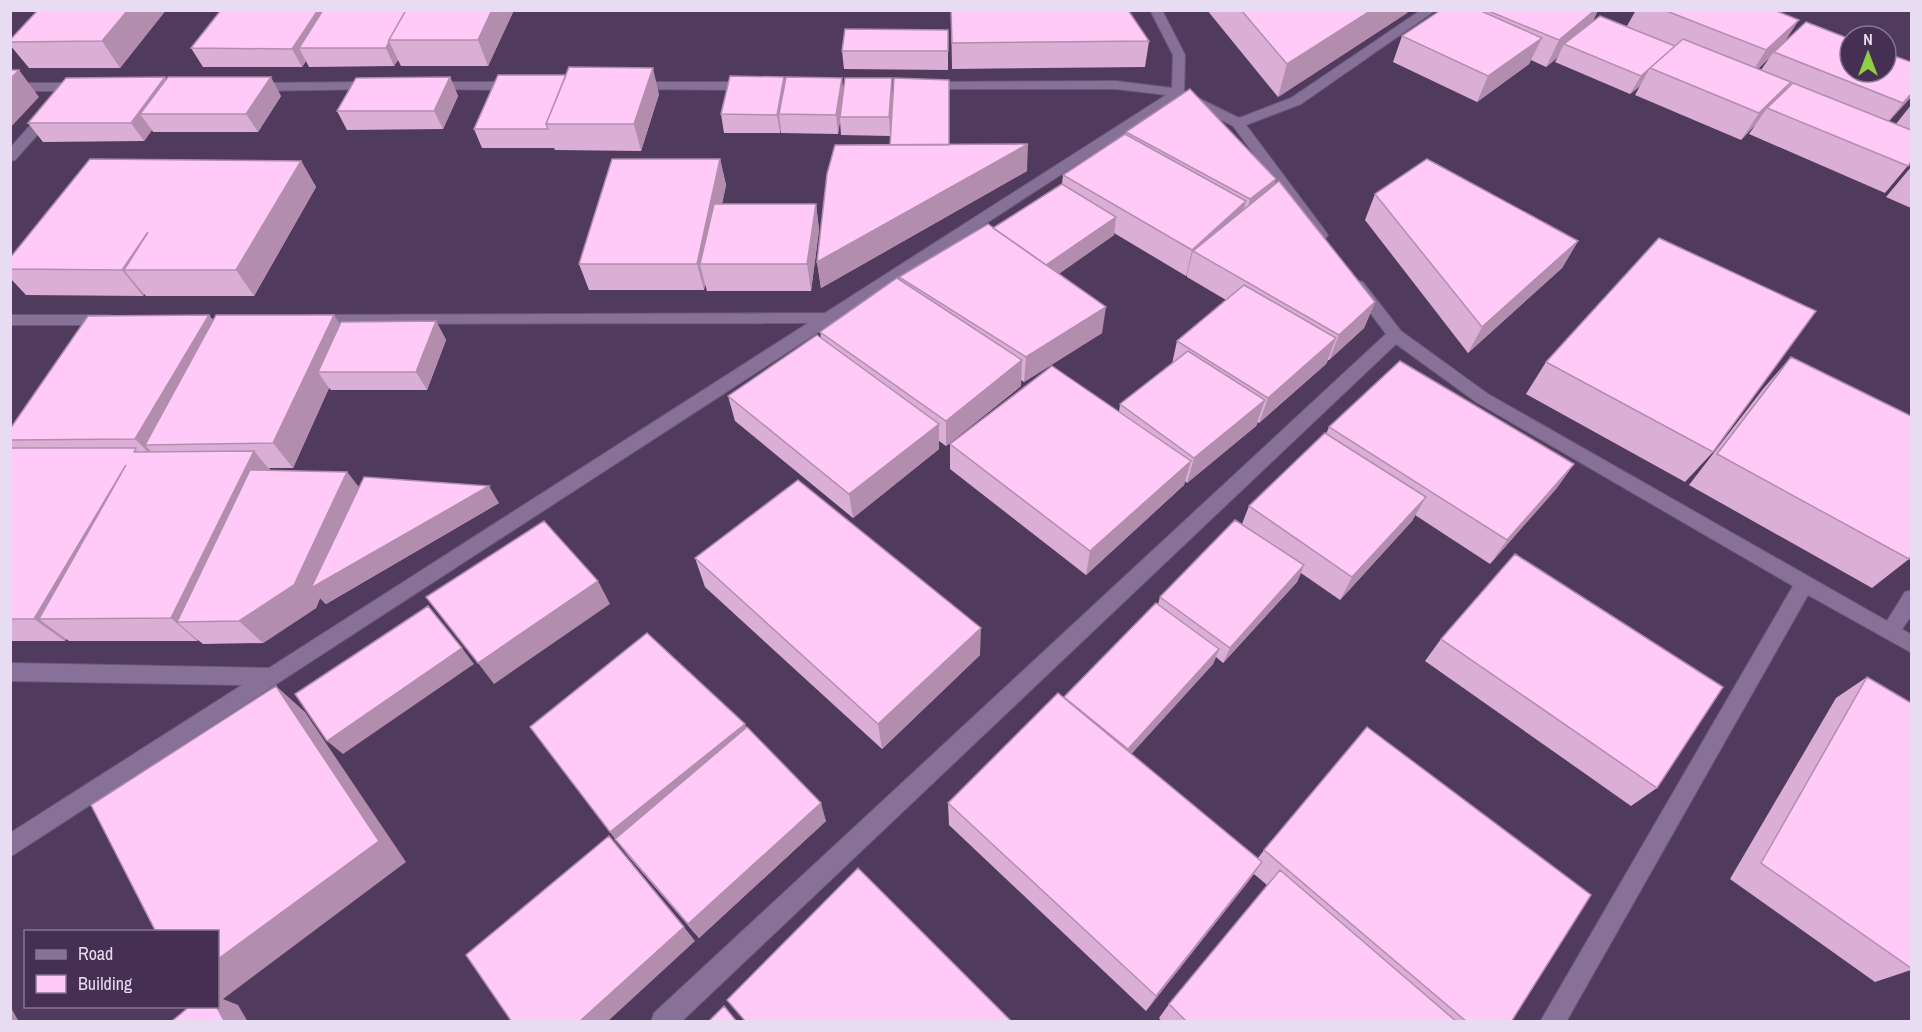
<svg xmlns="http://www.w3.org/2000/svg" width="1922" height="1032" font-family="'Archivo Narrow',sans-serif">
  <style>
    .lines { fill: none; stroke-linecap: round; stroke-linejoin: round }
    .street-casing { stroke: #6b5978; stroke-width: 2 }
    .street { fill: #887199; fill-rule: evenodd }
    .wall { fill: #dbaed5; fill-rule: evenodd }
    .shaded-wall { fill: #b28dae }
    .building { fill: #ffcaf8; stroke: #b28dae; stroke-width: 1.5 }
  </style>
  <rect width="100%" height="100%" fill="#503b5f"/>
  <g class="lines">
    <!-- street casing -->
    <g class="street-casing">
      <path id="street" d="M1150,10H1162L1185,55L1184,91L1239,118L1291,98L1421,10H1436L1301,104L1246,125L1326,232L1328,235L1326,238H1316L1233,126L1179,98L10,857V833L242,685L10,681V663L269,668L808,323L312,324L306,323L304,319L306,315L825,313L1166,95L1116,89H926L922,88L920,85L922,82L1116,81L1172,88L1173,55Z
        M374,82L380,86L378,89L251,91L245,87L251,83Z
        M431,82H518L524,86L518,90L427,89L425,86L427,83Z
        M632,82H752L758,86L752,90L628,89L626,86L628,83Z
        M10,83H83L89,87L83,91H10Z
        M49,109L54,110L56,113L54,116L15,160L10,161V148L44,110Z
        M1358,281L1363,282L1401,331L1488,394L1887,621L1905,592L1912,590V615L1902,629L1912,635V653L1808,595L1566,1022H1540L1793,586L1476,402L1396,344L681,1022H651L654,1013L1386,334L1350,286Z
        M10,315H108L114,316L116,320L114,324L108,325H10Z"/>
    </g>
    <!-- street -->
    <use href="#street" class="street"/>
  </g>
  <!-- wall -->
  <path class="wall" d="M38,10H166L120,68H29L10,45V40Z
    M221,10H320L321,14L514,10L488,66H401L398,60L394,66L309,67L306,61L302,67H203L191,48Z
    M951,10L1149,41L1145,67L952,69Z
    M1207,10H1411L1409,12L1408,11L1407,13L1278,97Z
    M1441,10H1598L1593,21L1627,26L1636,10H1774L1786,41L1911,97L1889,121L1896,124L1911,105V162L1885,193L1749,134L1756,124L1741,140L1635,95L1640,86L1630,94L1555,62L1558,57L1546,67L1531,60L1529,64L1477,102L1393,62L1402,36ZM1770,57L1761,70L1758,69Z
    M948,30V70L844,69L842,51Z
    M165,77L166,80L281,96L258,132H153L152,130L144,141L43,142L28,123Z
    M450,77L458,96L443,129L347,130L337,111Z
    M784,77L785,82L893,95L949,145L1027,171L821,288L817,262L890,145L893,104L890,136L841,135L840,121L838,134L781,133V129L780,133H724L721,114Z
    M659,94L641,151L555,150L554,148H482L474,129Z
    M1126,132L1274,185L1375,302L1364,328L1329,360H1328L1326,364L1259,423L1258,422L1256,426L1187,483L1185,481L1184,485L1086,575L950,469V444L1119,412L1120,404L1172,364L1177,341L1226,300L1187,277V275L1186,276L1114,233V235L1058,274L1102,333L1024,382L1021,380V386L946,446L939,441V449L853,518L735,421L728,396L821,337L820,332L900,279L899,277L993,228L1062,184L1063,175L1126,134Z
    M720,159L726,185L722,204H816L819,230L811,291H707L705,284L704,290H589L579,264Z
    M301,161L316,187L254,296H146L144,294L143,296L26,295L10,278V258Z
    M1911,167V208L1886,197Z
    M1375,194L1578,241L1562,268L1468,353L1365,220Z
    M209,315L213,320L340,325L436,321L446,340L427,390H331L329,388L293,468H269L271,471L347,472L359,488L499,503L326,604L320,598L316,608L263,643L203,644L198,640L197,641H69L66,639L65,641H10V429Z
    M1791,357L1909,559L1872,588L1689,485L1763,389Z
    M1546,362L1713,452L1685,482L1526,394Z
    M1329,427L1574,464L1556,489L1490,564L1415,515L1412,521L1340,600L1301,573L1297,582L1223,663L1216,657L1213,664L1131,754L1258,858L1264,850L1511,1022H1162L1159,1018L1169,1004L1267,885L1254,874L1146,1011L949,825L948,803L1064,698V697L1158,604L1160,597L1242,524L1249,506L1326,434Z
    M695,558L980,655L882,749L705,587Z
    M1441,639L1657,788L1631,806L1425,661Z
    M1867,677L1911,703V970L1875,982L1730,879L1836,698Z
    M746,728L826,821L699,938L628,856L610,832Z"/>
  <!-- shaded-wall -->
  <path class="shaded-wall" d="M128,10H166L120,68L102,41Z
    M318,10H320L328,28L299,48L306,61L302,67L292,49Z
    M492,10H514L488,66L478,40Z
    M1372,10H1408L1407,13L1278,97L1287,64Z
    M1595,10H1598L1587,32L1564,44L1558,57L1546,67L1559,40Z
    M1799,20L1782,46L1774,52L1770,57L1749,77L1766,50Z
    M1542,38L1529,64L1477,102L1488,76Z
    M389,41L398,60L394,66L386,48Z
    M1675,46L1650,68L1640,86L1630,94L1641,76Z
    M653,68L659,94L641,151L634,124Z
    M19,70L39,97L10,128V79Z
    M165,77L177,96L140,114L152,130L144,141L131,123Z
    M271,77L281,96L258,132L246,114Z
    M450,77L458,96L443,129L434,111Z
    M784,77L787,95L779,114L781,129L780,133L777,115Z
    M842,78L844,96L840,117V121L838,134L836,115Z
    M892,78L893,97L890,136L889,117Z
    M1791,82L1772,108H1767L1756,124L1741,140L1759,113Z
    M1911,94V97L1882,129L1903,103Z
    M1028,144L1027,171L821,288L817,262Z
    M720,159L726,185L709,264H700L705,284L704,290L697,264Z
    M301,161L316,187L254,296L236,270Z
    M1276,179L1269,206L1243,225L1250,199Z
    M1246,201L1239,227L1193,251L1187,275L1186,276L1192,250Z
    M816,204L819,230L811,291L807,264Z
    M1116,217L1114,235L1042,286L1043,267Z
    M148,232L124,270L144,294L143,296L122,270Z
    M1578,241L1562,268L1468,353L1482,327Z
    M1375,302L1364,328L1329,360L1339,335Z
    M1106,307L1102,333L1024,382L1026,357Z
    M209,315L229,341L145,445L161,462L160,464L135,439Z
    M334,315L351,341L318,372L329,388L293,468L273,443Z
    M436,321L446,340L427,390L416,372Z
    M1336,338L1326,364L1259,423L1268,398Z
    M1022,360L1021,386L946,446V421Z
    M1265,400L1256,426L1187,483L1194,458Z
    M939,424V449L853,518L849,494Z
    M254,451L275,476L177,622L198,640L197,641L171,618Z
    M1191,461L1184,485L1086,575L1090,551Z
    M1574,464L1556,489L1490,564L1507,540Z
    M126,465L39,619L66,639L65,641L34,619Z
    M347,472L366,496L489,486L499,503L326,604L320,598L316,608L263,643L239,621Z
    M1426,497L1412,521L1340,600L1352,577Z
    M1304,565L1297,582L1223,663L1230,648Z
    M598,581L610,604L494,684L478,663Z
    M981,628L980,655L882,749L878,724Z
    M462,648L474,664L343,754L327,741Z
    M1219,649L1213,664L1124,762L1128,749Z
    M276,686L305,712L406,862L223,999L238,1005L248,1022H225L216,1006H218V959Z
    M745,724L752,744L615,839L623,849L610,832Z
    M821,803L826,821L699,938L688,924Z
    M1262,862L1248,882L1146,1011L1156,996Z
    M684,927L695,941L607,1022H579Z
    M10,1006L19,1022H10Z"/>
  <!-- building -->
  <path class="building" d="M38,10H128L102,41L10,42V40Z
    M221,10H318L292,49L191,48Z
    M323,10H406L389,40V41L386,48H299Z
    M406,10H492L478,40H389Z
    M951,10H1128L1149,41L952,43Z
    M1241,10H1372L1287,64Z
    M1441,10H1479L1542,38L1488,76L1402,36Z
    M1486,10H1595L1559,40Z
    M1664,10H1774L1799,20L1766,50Z
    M1600,16L1675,46L1641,76L1564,44Z
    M1806,22L1850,39V72H1886V53L1911,62V94L1903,103L1774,52Z
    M845,29L948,30V51H842Z
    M1683,39L1791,82L1759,113L1650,68Z
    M569,67L653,68L634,124H546Z
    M10,70H19L10,79Z
    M498,75H566L546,124L548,129H474Z
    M730,76L784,77L777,115L721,114Z
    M165,77L131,123H28L66,78Z
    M168,77H271L246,114H140Z
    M450,77L434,111H337L356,78Z
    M786,77L842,78L836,115L779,114Z
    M845,78H892L889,117H840Z
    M894,78L949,80V145H890Z
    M1793,83L1911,130V162L1908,166L1767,108Z
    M1190,89L1276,179L1250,199L1126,132Z
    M1125,134L1246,201L1192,250L1063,175Z
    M1028,144L817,262L827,174L835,145Z
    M90,159L301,161L236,270H124L148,232L122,270L10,269V258Z
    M612,159H720L697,264H579Z
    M1427,159L1578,241L1482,327L1375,194Z
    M1279,181L1375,302L1339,335L1193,251Z
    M1062,184L1116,217L1046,265L993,228Z
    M714,204H816L807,264H700Z
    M988,224L1106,307L1026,357L899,277Z
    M1659,238L1816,311L1713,452L1546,362Z
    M897,278L1022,360L946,421L820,332Z
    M1244,285L1336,338L1268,398L1177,341Z
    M209,315L135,439L10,440V429L88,316Z
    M216,315H334L273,443L145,445Z
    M436,321L416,372H318L341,322Z
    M817,335L939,424L849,494L728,396Z
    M1188,351L1265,400L1194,458L1120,404Z
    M1791,357L1911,416V556L1909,559L1717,454Z
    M1400,361L1574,464L1507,540L1329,427Z
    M1052,366L1191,461L1090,551L950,444Z
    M1325,433L1426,497L1352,577L1249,506Z
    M10,448H136L134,452L254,451L171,618L39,619L126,465L34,619H10Z
    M250,470L347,472L294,585L239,621L177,622Z
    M364,477L489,486L311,588Z
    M798,480L981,628L878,724L695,558Z
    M1235,520L1304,565L1230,648L1160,597Z
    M544,521L598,581L478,663L426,597Z
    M1515,554L1723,687L1657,788L1441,639Z
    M1156,603L1219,649L1128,749L1064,697Z
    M428,606L462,648L327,741L295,694Z
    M647,633L745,724L610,832L530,727Z
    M1867,677L1911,703V968L1761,863Z
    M276,686L379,841L218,959V932H156L91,805Z
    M1058,693L1262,862L1156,996L948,803Z
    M747,727L821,803L688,924L615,839Z
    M1367,727L1591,895L1511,1022H1467L1264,850Z
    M609,836L684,927L579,1022H512L466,955Z
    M858,868L1012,1022H746L727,1000Z
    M1280,870L1457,1022H1187L1169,1004Z
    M190,1006H216L225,1022H171Z
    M724,1006L737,1022H708Z"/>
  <!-- border -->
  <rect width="1922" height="1032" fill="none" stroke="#e8dcf2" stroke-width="24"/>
  <!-- legend -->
  <rect x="24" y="930" width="195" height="78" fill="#453054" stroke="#867593" stroke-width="1.5"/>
  <rect x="36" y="950" width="30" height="9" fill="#887199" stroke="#867593" stroke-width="1.5"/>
  <text x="78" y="960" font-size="18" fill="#e8dcf2">Road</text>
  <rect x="36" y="975" width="30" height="18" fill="#ffcaf8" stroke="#867593" stroke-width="1.5"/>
  <text x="78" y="990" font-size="18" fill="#e8dcf2">Building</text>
  <!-- north arrow -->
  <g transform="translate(1868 54)"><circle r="28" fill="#453054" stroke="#867593" stroke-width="1.5"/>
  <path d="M0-4.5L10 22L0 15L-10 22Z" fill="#8fcd42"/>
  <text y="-9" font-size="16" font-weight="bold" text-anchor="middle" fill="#e8dcf2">N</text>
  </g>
</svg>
